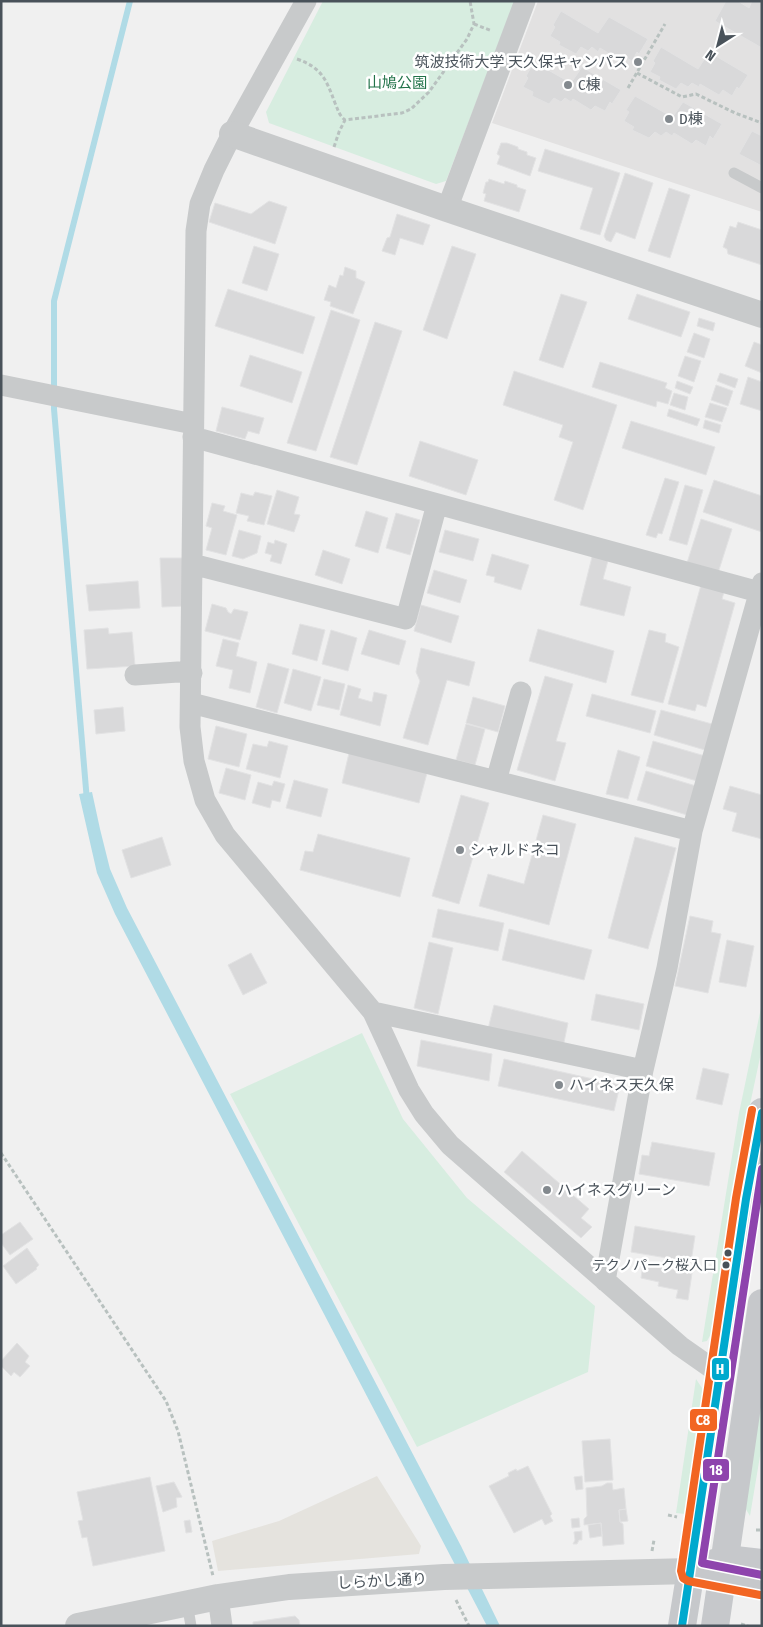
<svg xmlns="http://www.w3.org/2000/svg" width="763" height="1627" font-family="'Fira Sans Condensed','Noto Sans JP',sans-serif">
  <style>
    .commercial { fill: #e5e3de }
    .education { fill: #e2e1e1 }
    .green { fill: #d7ede0 }
    .water { fill: #b0dbe6 }
    .lines { fill: none; stroke-linecap: round; stroke-linejoin: round }
    .stream { stroke: #b0dbe6; stroke-width: 6 }
    .building { fill: #d9d9da; stroke: #e2e2e3 }
    .path { stroke: #b8c1bf; stroke-width: 3; stroke-dasharray: 4 2.5; stroke-linecap: butt }
    .service { stroke: #c8cacb; stroke-width: 11 }
    .minor { stroke: #c8cacb; stroke-width: 21 }
    .tertiary { stroke: #c8cacb; stroke-width: 26 }
    .primary { stroke: #c6c8cb; stroke-width: 28 }
    .bus-1-casing { stroke: #fff; stroke-width: 11 }
    .bus-2-casing { stroke: #fff; stroke-width: 11 }
    .bus-3-casing { stroke: #fff; stroke-width: 11 }
    .bus-1 { stroke: #00a9ce; stroke-width: 8 }
    .bus-2 { stroke: #f26522; stroke-width: 8 }
    .bus-3 { stroke: #8e44ad; stroke-width: 8 }
    .poi-dot { fill: #83898e; stroke: #fff; stroke-width: 2 }
    .bus-dot { fill: #49525a; stroke: #fff; stroke-width: 2 }
    .labels { text-anchor: middle; dominant-baseline: central; stroke-width: 5; stroke-linejoin: round; paint-order: stroke }
    .bus-label { font-size: 14px; fill: #49525a; stroke: #fff; text-anchor: end }
    .poi-label { font-size: 15px; fill: #49525a; stroke: #fff; text-anchor: start }
    .park-label { font-size: 15px; fill: #22734a; stroke: #fff }
    .street-label { font-size: 15px; fill: #49525a; stroke: #fff }
    .line-badge { stroke: #fff; stroke-width: 2 }
    .badge-label { font-size: 14px; text-anchor: middle; font-weight: bold; fill: #fff }
  </style>
  <rect width="100%" height="100%" fill="#f0f0f0"/>
  <!-- commercial -->
  <path class="commercial" d="M377,1476L421,1546L419,1554L218,1571L212,1541L279,1521Z"/>
  <!-- education -->
  <path class="education" d="M538,1H762V212L492,123Z"/>
  <!-- green -->
  <path class="green" d="M323,1H515L446,181L436,184L269,123L266,112Z
    M762,1003V1048L748,1114L712,1332L707,1341L702,1342L739,1113Z
    M362,1033L403,1119L467,1198L595,1306L588,1372L417,1447L230,1094Z
    M696,1379L702,1388L703,1399L685,1514L676,1513Z
    M762,1382V1444L750,1516L744,1506Z"/>
  <!-- water -->
  <path class="water" d="M92,792L100,829L110,869L127,908L461,1546L500,1626H487L115,914L97,873L79,794Z"/>
  <g class="lines">
    <!-- stream -->
    <path class="stream" d="M87,801L54,409V301L130,1"/>
  </g>
  <!-- building -->
  <path class="building" d="M726,1H738L749,8L752,1H762V48L715,21Z
    M561,11L598,33L609,17L648,39L639,54L637,52L632,61L622,55L618,59L600,48L598,52L592,47L588,51L581,47L576,54L559,45L560,42L550,36L555,27L553,25Z
    M661,47L698,69L709,52L748,75L739,89L737,87L732,96L723,90L719,95L700,84L699,87L692,83L688,87L681,83L676,89L659,80L660,77L650,72L655,63L653,61Z
    M534,62L571,83L582,67L621,90L612,104L610,102L605,111L595,106L591,110L573,99L571,102L565,98L561,102L554,98L549,104L532,96L533,92L523,87L528,78L526,76Z
    M635,96L667,114L672,118L683,102L722,124L713,139L710,136L706,146L696,140L692,144L674,133L672,136L666,132L661,136L655,132L649,138L632,130L634,127L624,121L629,112L626,110Z
    M752,131L762,136V166L739,154Z
    M501,143H507L518,147V149L527,152V155L536,158L530,176L497,164L500,156L497,154Z
    M545,149L620,173L600,235L580,229L593,188L538,171Z
    M625,173L653,183L635,239L616,232L611,242L606,240L604,236Z
    M489,179L504,184L505,181L517,185V187L526,190L519,212L484,201L486,194L483,193L486,182H488Z
    M669,188L690,195L670,258L648,251Z
    M269,201L287,207L275,244L209,222L215,203L251,214Z
    M397,214L430,225L423,245L400,238L395,255L382,251L387,238L390,237Z
    M738,222L762,230V265L728,254L727,249L723,247L730,226L736,228Z
    M254,246L279,254L267,291L242,283Z
    M452,246L476,254L447,339L423,330Z
    M345,267L356,271V278L365,282L353,314L330,306L331,302L324,300L329,285L336,288L340,275L343,276Z
    M228,289L315,317L303,354L215,326Z
    M561,294L587,302L563,368L539,360Z
    M637,294L690,312L681,337L628,319Z
    M331,310L360,320L316,451L287,443Z
    M699,318L715,323L713,331L697,326Z
    M375,322L402,331L357,465L330,457Z
    M694,333L710,339L704,358L687,352Z
    M754,342L762,345V373L745,366Z
    M250,355L302,372L292,403L240,386Z
    M685,356L701,361L694,382L678,376Z
    M600,362L667,383L665,388L672,391L668,404L657,401L656,407L592,387Z
    M514,371L617,405L583,510L554,500L573,442L559,437L563,425L503,405Z
    M720,373L738,379L735,388L717,381Z
    M748,377L762,382V411L740,404Z
    M677,381L693,387L690,394L675,388Z
    M716,385L733,391L728,406L711,400Z
    M674,393L688,397L685,410L670,405Z
    M710,403L727,408L722,422L705,417Z
    M222,407L264,418L259,434L248,431L245,439L216,431Z
    M669,409L700,419L697,426L667,416Z
    M705,420L721,425L719,433L703,428Z
    M631,421L715,447L706,475L622,448Z
    M420,441L478,460L466,495L409,476Z
    M665,478L679,482L662,534L658,533L656,538L646,535Z
    M714,480L762,496V532L703,512Z
    M685,485L703,490L687,545L669,540Z
    M277,490L299,497L294,514L300,515L294,532L267,524Z
    M255,492L272,496L264,525L247,521L249,516L236,513L241,493L253,496Z
    M212,503L225,506L223,511L237,515L226,555L206,550L212,528L206,526Z
    M366,511L388,518L378,553L355,546Z
    M396,513L420,520L410,555L386,548Z
    M701,519L732,529L718,573L687,563Z
    M239,530L261,536L257,553L243,559L232,556Z
    M445,530L479,539L473,561L439,552Z
    M275,540L287,544L281,564L270,561L272,555L265,553L268,542L274,544Z
    M323,550L350,559L342,584L315,575Z
    M593,553L609,557L603,579L631,587L624,616L580,605Z
    M492,554L529,565L521,590L494,582L495,577L486,575Z
    M160,558H183L185,606L162,607Z
    M434,570L467,580L460,603L427,593Z
    M138,581L140,608L89,611L86,585Z
    M701,585L724,592L722,599L735,603L706,707L697,704L695,711L668,704Z
    M212,604L226,608L228,612L231,614L234,609L248,612L240,640L205,631Z
    M421,605L459,616L451,643L414,631Z
    M300,624L325,630L317,661L292,654Z
    M108,628L109,634L132,632L135,666L87,669L84,630Z
    M538,629L614,651L606,683L529,661Z
    M331,630L357,638L348,671L322,664Z
    M369,630L406,641L399,665L361,654Z
    M649,630L666,634L665,642L679,647L663,703L631,695Z
    M223,639L239,643L236,656L257,662L250,693L229,688L233,670L216,666Z
    M421,648L475,662L469,686L447,680L428,745L403,738L420,681L416,672Z
    M268,663L289,669L277,713L256,707Z
    M293,669L321,677L311,711L284,703Z
    M545,676L573,684L556,741L566,743L555,781L517,770Z
    M324,679L345,684L339,710L317,705Z
    M348,685L361,689L358,698L372,702L374,692L387,695L380,726L340,715Z
    M592,694L656,711L650,733L586,716Z
    M473,697L505,706L498,732L466,723Z
    M123,707L125,731L96,734L94,710Z
    M661,710L712,724L705,750L654,735Z
    M466,724L485,729L475,765L456,760Z
    M216,726L247,734L239,767L208,759Z
    M269,741L288,746L280,778L246,769L253,744L267,747Z
    M653,741L705,756L697,781L646,766Z
    M618,750L640,757L628,799L606,794Z
    M349,753L427,773L419,803L342,783Z
    M226,768L251,775L245,800L219,793Z
    M646,771L696,786L687,815L637,800Z
    M294,780L328,789L321,817L286,808Z
    M274,781L285,784L280,802L272,800L270,808L252,803L258,782L272,786Z
    M730,786L762,795V839L732,831L737,813L723,809Z
    M461,795L489,803L459,904L432,896Z
    M543,815L576,824L549,925L479,906L488,874L524,884Z
    M318,834L410,858L400,897L300,870L305,851L313,852Z
    M162,837L171,865L131,878L122,850Z
    M635,837L676,848L648,949L608,938Z
    M438,909L504,923L498,951L432,937Z
    M690,916L713,921L711,932L721,934L708,993L675,986Z
    M509,929L592,950L584,980L502,960Z
    M727,940L754,946L746,987L719,982Z
    M429,942L453,948L438,1014L414,1008Z
    M251,953L267,983L243,995L228,965Z
    M596,994L644,1004L639,1030L591,1020Z
    M494,1005L568,1023L563,1047L488,1029Z
    M421,1040L492,1054L489,1081L417,1066Z
    M504,1059L620,1085L614,1111L498,1086Z
    M703,1068L729,1074L722,1105L696,1099Z
    M652,1142L715,1153L709,1186L639,1174L642,1155L649,1156Z
    M522,1151L589,1209L581,1218L592,1227L581,1238L504,1172Z
    M20,1222L33,1239L10,1255L1,1243V1235Z
    M635,1226L695,1236L691,1262L631,1252Z
    M27,1248L39,1265L36,1268L37,1269L16,1284L3,1266Z
    M643,1264L692,1273L688,1300L676,1298L678,1290L658,1286L659,1282L641,1278Z
    M17,1343L29,1356L25,1362L30,1366L20,1377L14,1372L11,1376L1,1366V1361Z
    M610,1439L613,1480L585,1482L582,1441Z
    M528,1466L552,1514L550,1516L553,1521L545,1525L542,1519L514,1533L489,1486L509,1476L508,1473L516,1469L517,1471Z
    M582,1476L583,1489L576,1490L574,1477Z
    M150,1477L165,1551L93,1566L87,1537L82,1538L78,1521L83,1520L77,1492Z
    M174,1482L182,1497L176,1498L177,1507L163,1512L156,1486Z
    M607,1483H612L613,1490L624,1488L626,1509L619,1510L620,1522L623,1524L624,1544L603,1546L601,1523L584,1525V1519L587,1516L586,1488L602,1486Z
    M626,1509L628,1521L620,1522L619,1510Z
    M579,1518L580,1527L572,1528L571,1519Z
    M190,1520L192,1532L186,1533L184,1521Z
    M601,1523L602,1536L590,1538L588,1525Z
    M582,1531V1540H579L577,1544H573L575,1540L574,1532Z
    M295,1616L299,1620L300,1626H253V1622Z"/>
  <g class="lines">
    <!-- path -->
    <path class="path" d="M474,24L492,31
      M297,59C322,68 326,79 335,103C338,110 339,115 345,120L402,113L411,109L429,92L467,39L474,24L470,1
      M637,73L682,97L696,94L735,113L762,123
      M628,88L665,24
      M334,147L339,132L345,120
      M1,1153L166,1401L178,1431L213,1576
      M668,1515L677,1517
      M756,1530H762
      M652,1551L654,1540
      M456,1600L469,1626
      M741,1624L748,1626"/>
    <!-- service -->
    <path class="service" d="M734,173L762,188
      M187,1603L191,1626"/>
    <!-- minor -->
    <path class="minor" d="M306,1L232,134L214,170L200,204L196,231L190,727L194,761L205,800L225,835L373,1012L409,1090L424,1114L450,1145L680,1346L720,1374
      M447,209L525,1
      M1,385L193,424
      M193,437L759,592
      M192,564L406,619L437,504
      M135,675L178,672L192,673
      M191,703L692,831
      M496,781L521,692
      M373,1012L643,1070
      M605,1281L643,1070L667,968L692,831L762,583
      M218,1597L222,1626"/>
    <!-- tertiary -->
    <path class="tertiary" d="M232,134L447,209L762,315
      M78,1626L218,1597L289,1587L444,1577L691,1571"/>
    <!-- primary -->
    <path class="primary" d="M709,1565L726,1559L762,1563
      M705,1574L762,1585
      M682,1626L699,1520L746,1199L762,1112
      M715,1626L762,1303"/>
    <!-- bus-1 casing -->
    <g class="bus-1-casing">
      <path id="bus-1" d="M682,1626L746,1199L762,1113"/>
    </g>
    <!-- bus-2 casing -->
    <g class="bus-2-casing">
      <path id="bus-2" d="M752,1110L736,1198L681,1571L683,1578L688,1581L760,1595"/>
    </g>
    <!-- bus-3 casing -->
    <g class="bus-3-casing">
      <path id="bus-3" d="M762,1169L702,1563L762,1575"/>
    </g>
    <!-- bus-1 -->
    <use href="#bus-1" class="bus-1"/>
    <!-- bus-2 -->
    <use href="#bus-2" class="bus-2"/>
    <!-- bus-3 -->
    <use href="#bus-3" class="bus-3"/>
  </g>
  <!-- markers -->
  <g class="poi-dot">
    <circle cx="638" cy="62" r="5"/>
    <circle cx="568" cy="85" r="5"/>
    <circle cx="669" cy="119" r="5"/>
    <circle cx="460" cy="850" r="5"/>
    <circle cx="559" cy="1085" r="5"/>
    <circle cx="547" cy="1190" r="5"/>
  </g>
  <g class="bus-dot">
    <circle cx="728" cy="1253" r="4.5"/>
    <circle cx="726" cy="1265" r="4.5"/>
  </g>
  <g class="labels">
    <!-- bus labels -->
    <g class="bus-label">
      <text x="717" y="1265">テクノパーク桜入口</text>
    </g>
    <!-- poi labels -->
    <g class="poi-label">
      <text x="628" y="62" text-anchor="end">筑波技術大学 天久保キャンパス</text>
      <text x="578" y="85">C棟</text>
      <text x="679" y="119">D棟</text>
      <text x="470" y="850">シャルドネコ</text>
      <text x="569" y="1085">ハイネス天久保</text>
      <text x="557" y="1190">ハイネスグリーン</text>
    </g>
    <!-- park labels -->
    <g class="park-label">
      <text x="397" y="83">山鳩公園</text>
    </g>
    <!-- street labels -->
    <g class="street-label">
      <text transform="translate(382 1581) rotate(-3)">しらかし通り</text>
    </g>
  </g>
  <g class="line-badge">
    <rect x="711" y="1357" width="19" height="24" rx="5" fill="#00a9ce"/>
    <rect x="689" y="1408" width="29" height="24" rx="5" fill="#f26522"/>
    <rect x="702" y="1458" width="28" height="24" rx="5" fill="#8e44ad"/>
  </g>
  <g class="badge-label">
    <text x="720" y="1374">H</text>
    <text x="703" y="1425">C8</text>
    <text x="716" y="1475">18</text>
  </g>
  <!-- border -->
  <rect width="763" height="1627" fill="none" stroke="#49525a" stroke-width="5"/>
  <!-- north arrow -->
  <g transform="translate(718 45) rotate(216)" stroke="#ffffff" stroke-width="4" paint-order="stroke">
  <path d="M0-4L9 19L0 12L-9 19Z" fill="#49525a"/>
  <text y="-8" font-size="14" font-weight="bold" text-anchor="middle" fill="#49525a">N</text>
  </g>
</svg>
